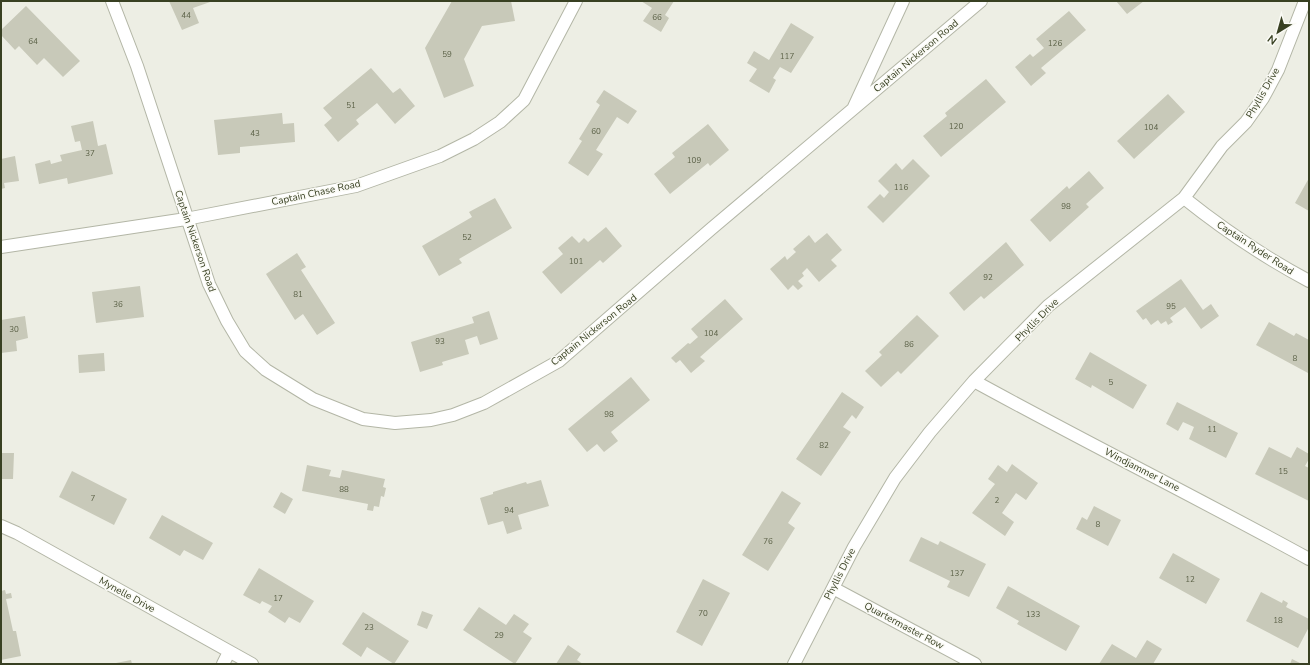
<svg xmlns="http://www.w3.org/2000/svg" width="1310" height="665" font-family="'Nunito Sans',sans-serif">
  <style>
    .building { fill: #c8c9b9 }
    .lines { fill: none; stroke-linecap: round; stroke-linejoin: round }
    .street-casing { stroke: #b3b6a6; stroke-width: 14 }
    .street { stroke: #fff; stroke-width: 12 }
    .labels { text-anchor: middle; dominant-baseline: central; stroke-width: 3; stroke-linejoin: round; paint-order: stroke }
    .number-label { font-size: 8px; fill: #5c6248 }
    .street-label { font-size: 10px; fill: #384022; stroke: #fafaf5 }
  </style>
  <rect width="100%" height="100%" fill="#edeee4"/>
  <!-- building -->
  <path class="building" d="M169,1H213L193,8L199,23L182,30Z
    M452,1H511L515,21L482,26L464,59L474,86L444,98L425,48Z
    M641,1H674L665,15L669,18L661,32L643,21L652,8Z
    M1116,1H1144L1127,14Z
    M26,6L80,61L63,77L44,58L37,65L19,46L15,50L1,35V30Z
    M1069,11L1086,30L1041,68L1046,73L1031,86L1015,67L1030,54L1033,57L1044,48L1036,39Z
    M791,23L814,37L791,73L780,67L773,78L776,80L769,93L749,81L757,69L747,63L754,51L769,60Z
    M371,68L393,93L400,88L415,106L395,124L377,103L356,120L359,124L338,142L324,125L332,118L323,108Z
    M986,79L1006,102L941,157L923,136L947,116L945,113Z
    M604,90L637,111L628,124L617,117L596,150L603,154L588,176L568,163L582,141L579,139L600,105L596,102Z
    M1168,94L1185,112L1134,159L1117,141Z
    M282,113L283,124L294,123L295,142L240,147V153L218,155L214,120Z
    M93,121L98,146L106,144L113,174L68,184L67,178L39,184L35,164L50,160L51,164L62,161L60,155L82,150L80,141L75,142L71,126Z
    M708,124L729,150L710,166L708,163L670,194L654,174L675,157L672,153Z
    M15,156L19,181L4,183L5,188L1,189V159Z
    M913,159L930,176L883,223L867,207L880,194L884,198L889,192L878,181L896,163L902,170Z
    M1089,171L1104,188L1086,204L1089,207L1050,242L1030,220L1067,186L1069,189Z
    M1309,178V211L1295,203Z
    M495,198L512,228L459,259L462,263L439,276L422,246L472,217L469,212Z
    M606,227L622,246L603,263L600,260L561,294L542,272L563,254L558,248L572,236L579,243L584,238L588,242Z
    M827,233L842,250L831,260L837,266L819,282L807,268L802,273L804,276L798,281L803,286L798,290L793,285L788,290L770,269L785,256L787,260L796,252L793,249L809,235L815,243Z
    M1006,242L1024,265L984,299L981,296L964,311L949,293Z
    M297,253L306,267L301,270L335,323L317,335L303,314L295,320L266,274Z
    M1181,279L1203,310L1211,304L1219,316L1201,329L1185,307L1170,318L1173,322L1168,325L1166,321L1161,324L1158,320L1151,325L1146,318L1143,320L1136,311Z
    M140,286L144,317L96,323L92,292Z
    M725,299L743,319L700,357L705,361L691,373L680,360L676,363L671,358L688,343L690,344L698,337L691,329Z
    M489,311L498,339L480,345L477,336L465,340L469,354L442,362L443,365L420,372L411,342L474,323L472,317Z
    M917,315L939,336L901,374L898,371L881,387L865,371L882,355L879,352Z
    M25,316L28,338L16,341L17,351L1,353V320Z
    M1269,322L1294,336L1296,333L1309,340L1308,373L1256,345Z
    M1090,352L1147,385L1133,409L1092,385L1091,388L1075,379Z
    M104,353L105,371L79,373L78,355Z
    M631,377L650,400L611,432L618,441L604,452L597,444L587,452L568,429Z
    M842,392L864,407L856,419L852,415L843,427L851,432L821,476L796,459Z
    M1177,402L1238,433L1226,458L1189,439L1194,427L1183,422L1178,431L1166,424Z
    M1269,447L1291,458L1297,447L1309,454V459L1305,466L1309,468V501L1255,474Z
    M1,453H14L13,479H1Z
    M1012,464L1038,483L1026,500L1016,493L1002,513L1014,522L1005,536L972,513L995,484L988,479L998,465L1007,472Z
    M307,465L331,470L329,476L340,478L342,470L385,479L383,487L386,488L384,497L381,496L379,507L374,506L373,511L367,510L368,504L302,491Z
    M72,471L127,499L114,525L59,497Z
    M541,480L549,506L518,515L522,529L507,534L503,521L488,525L480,498L493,494V492L526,482L527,484Z
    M782,491L801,503L788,523L795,528L768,571L742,555Z
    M281,492L293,499L285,514L273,507Z
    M1094,506L1121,520L1108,546L1076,529L1082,517L1087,520Z
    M162,515L213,543L203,560L184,550L180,556L149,538Z
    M921,537L938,545L940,541L986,564L969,597L947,587L950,581L909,561Z
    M1173,553L1220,579L1206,604L1159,578Z
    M259,568L314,601L300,623L289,617L285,623L268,612L272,606L262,601L260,604L243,595Z
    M703,579L730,593L702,646L676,632Z
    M1008,586L1080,626L1066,651L1017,624L1019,621L996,608Z
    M5,590L6,594L11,593L12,598L6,599L13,631H16L21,656L1,660V591Z
    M1261,592L1282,603L1283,600L1288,603L1286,607L1309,619V627L1298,648L1246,621Z
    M479,607L506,625L514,614L529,624L523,632L532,638L515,664L463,630Z
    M422,611L433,615L427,629L417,625Z
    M363,612L409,641L394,664L367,647L361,657L342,644Z
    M1147,640L1162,649L1153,664H1099L1112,644L1136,658Z
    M568,645L581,654L577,660L583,664H556Z
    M1292,659L1302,664H1290Z
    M131,660L132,664H116V663Z"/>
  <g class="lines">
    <!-- street casing -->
    <g class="street-casing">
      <path id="street" d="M112,1L137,66L209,284L227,321L245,351L266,370L313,399L363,419L395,423L431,420L453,415L484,403L559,361L711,229L981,1
        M854,107L903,1
        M1184,198C1224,230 1264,257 1309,281
        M1,247L186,219L356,186L440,156L474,139L500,122L524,100L576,1
        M974,381C1085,442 1198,498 1309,559
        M1,526L17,533L252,664
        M833,588L975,664
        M223,664L229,652
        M794,664L854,547L895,478L930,432L974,381L1048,306L1184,198L1222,146L1246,122L1263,98L1278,70L1305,1"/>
    </g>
    <!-- street -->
    <use href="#street" class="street"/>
  </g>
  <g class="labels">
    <!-- number labels -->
    <g class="number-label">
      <text x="186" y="15">44</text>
      <text x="657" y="17">66</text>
      <text x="33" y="41">64</text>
      <text x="1055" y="43">126</text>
      <text x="447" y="54">59</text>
      <text x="787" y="56">117</text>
      <text x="351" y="105">51</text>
      <text x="956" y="126">120</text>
      <text x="1151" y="127">104</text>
      <text x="596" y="131">60</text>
      <text x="255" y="133">43</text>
      <text x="90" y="153">37</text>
      <text x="694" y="160">109</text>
      <text x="901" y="187">116</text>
      <text x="1066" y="206">98</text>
      <text x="467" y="237">52</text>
      <text x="576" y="261">101</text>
      <text x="988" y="277">92</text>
      <text x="298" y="294">81</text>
      <text x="118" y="304">36</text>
      <text x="1171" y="306">95</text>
      <text x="14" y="329">30</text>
      <text x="711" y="333">104</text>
      <text x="440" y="341">93</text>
      <text x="909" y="344">86</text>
      <text x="1295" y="358">8</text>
      <text x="1111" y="382">5</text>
      <text x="609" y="414">98</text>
      <text x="1212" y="429">11</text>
      <text x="824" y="445">82</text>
      <text x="1283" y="471">15</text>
      <text x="344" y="489">88</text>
      <text x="93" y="498">7</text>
      <text x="997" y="500">2</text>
      <text x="509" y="510">94</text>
      <text x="1098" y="524">8</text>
      <text x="768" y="541">76</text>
      <text x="957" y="573">137</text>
      <text x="1190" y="579">12</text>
      <text x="278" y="598">17</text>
      <text x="703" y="613">70</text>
      <text x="1033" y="614">133</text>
      <text x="1278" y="620">18</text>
      <text x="369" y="627">23</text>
      <text x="499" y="635">29</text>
    </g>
    <!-- street labels -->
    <g class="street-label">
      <text transform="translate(916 56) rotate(-40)">Captain Nickerson Road</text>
      <text transform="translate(1263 93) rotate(-60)">Phyllis Drive</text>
      <text transform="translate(316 193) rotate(-12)">Captain Chase Road</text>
      <text transform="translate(195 241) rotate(71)">Captain Nickerson Road</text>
      <text transform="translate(1255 248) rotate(33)">Captain Ryder Road</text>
      <text transform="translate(1037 320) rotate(-45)">Phyllis Drive</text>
      <text transform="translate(594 330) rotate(-39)">Captain Nickerson Road</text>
      <text transform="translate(1142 470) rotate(27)">Windjammer Lane</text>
      <text transform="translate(840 574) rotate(-63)">Phyllis Drive</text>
      <text transform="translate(127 595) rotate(29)">Mynelle Drive</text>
      <text transform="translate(904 626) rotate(28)">Quartermaster Row</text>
    </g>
  </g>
  <!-- border -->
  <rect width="1310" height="665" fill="none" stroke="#384022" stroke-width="4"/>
  <!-- north arrow -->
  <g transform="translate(1278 32) rotate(217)" stroke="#fafaf5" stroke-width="3" paint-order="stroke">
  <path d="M0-3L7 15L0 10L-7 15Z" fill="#384022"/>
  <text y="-6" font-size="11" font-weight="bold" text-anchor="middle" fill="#384022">N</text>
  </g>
</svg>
